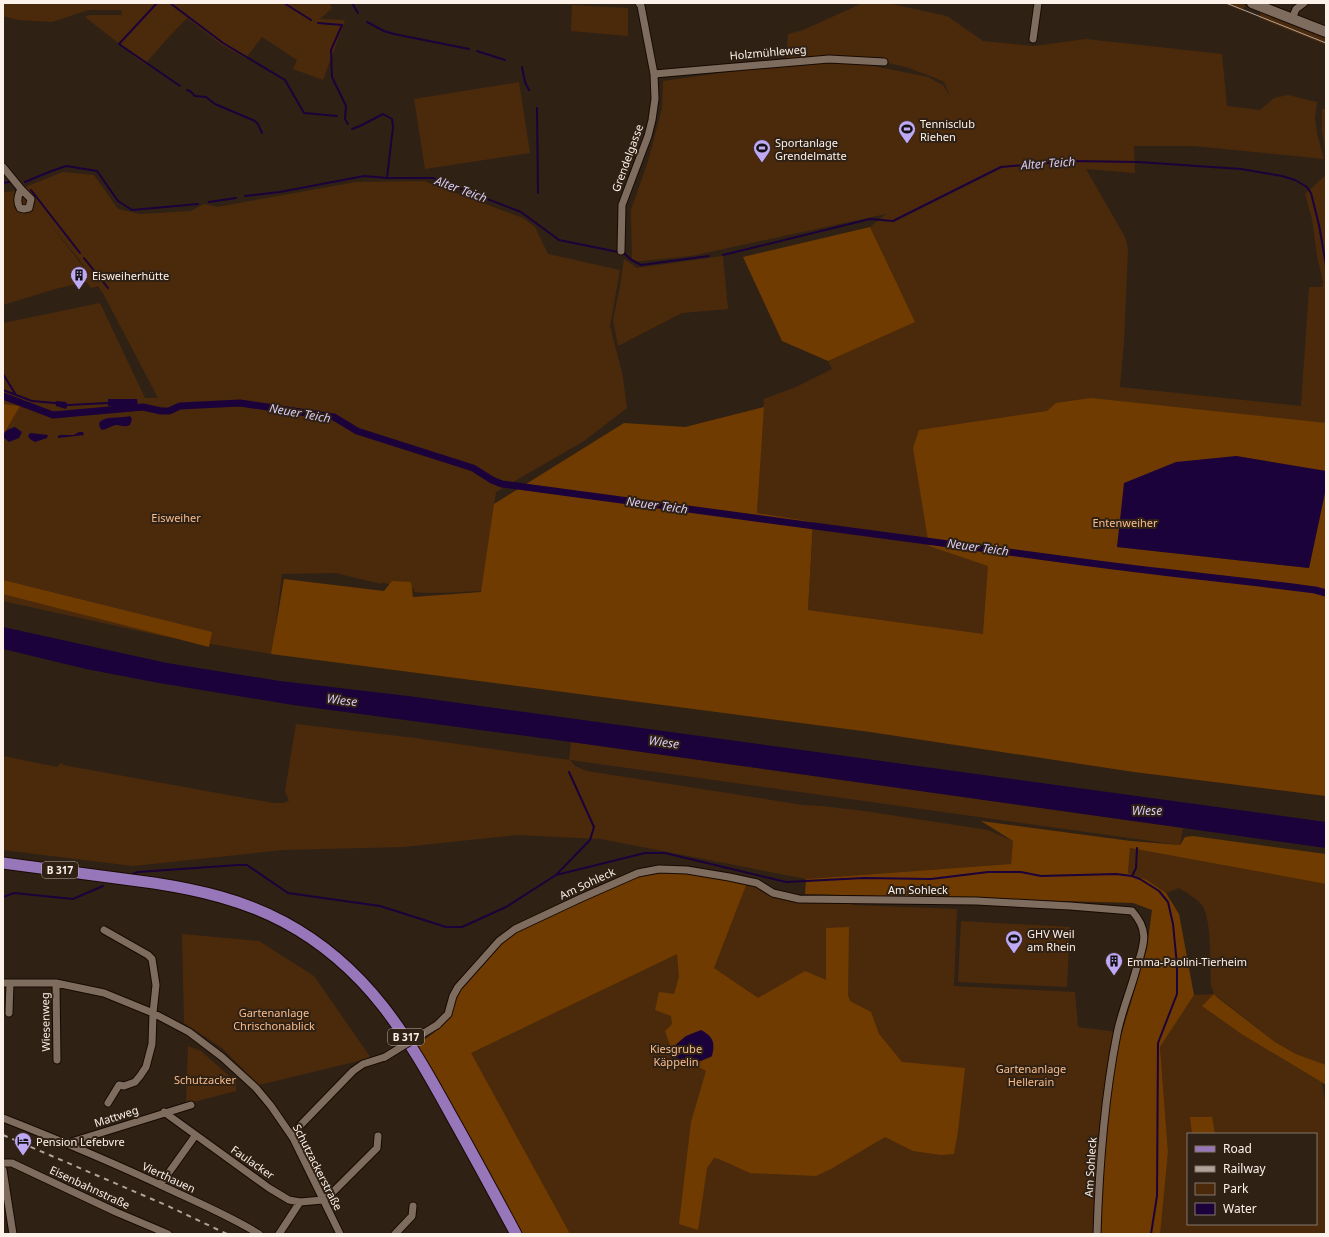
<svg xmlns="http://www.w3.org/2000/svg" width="1329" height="1237" font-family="'Noto Sans',sans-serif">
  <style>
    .green { fill: #4b2a0c; fill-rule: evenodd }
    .forest { fill: #703b00 }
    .water { fill: #1c023a }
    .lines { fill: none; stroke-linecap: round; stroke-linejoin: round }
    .stream { stroke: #1c023a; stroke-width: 2 }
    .canal { stroke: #1c023a; stroke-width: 7 }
    .minor-casing { stroke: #170a02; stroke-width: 9 }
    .secondary-casing { stroke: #170a02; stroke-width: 12 }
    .primary-casing { stroke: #170a02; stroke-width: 13 }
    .minor { stroke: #7e6c5f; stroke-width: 7 }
    .secondary { stroke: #7e6c5f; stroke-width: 10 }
    .primary { stroke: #9776ba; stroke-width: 11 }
    .tram { stroke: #b0a49a; stroke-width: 1 }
    .rail { stroke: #b0a49a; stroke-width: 2; stroke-dasharray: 5 5; stroke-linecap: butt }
    .minor-bridge-casing { stroke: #170a02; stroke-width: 9; stroke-linecap: butt }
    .minor-bridge { stroke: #7e6c5f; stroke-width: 7 }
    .labels { text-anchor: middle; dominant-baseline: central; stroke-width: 4; stroke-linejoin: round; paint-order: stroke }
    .shield { fill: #302115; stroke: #bfb3aa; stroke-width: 1 }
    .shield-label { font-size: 10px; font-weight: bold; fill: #fcf2ea }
    .street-label { font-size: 11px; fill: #fcf2ea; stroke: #302115 }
    .poi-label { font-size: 11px; fill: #fcf2ea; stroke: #302115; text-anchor: start }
    .park-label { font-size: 11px; fill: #f7bc8d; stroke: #302115 }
    .water-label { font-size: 12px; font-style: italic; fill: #d7cbf7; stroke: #302115 }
  </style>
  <rect width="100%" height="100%" fill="#302115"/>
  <!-- green -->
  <path class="green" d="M3,3H329L332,8L320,19L345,20L323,80L293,69L297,60L262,37L246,58L222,45L187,18L166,40L145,64L85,17L90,15H122L121,10H88L52,22L18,20L3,16Z
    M863,3H887L947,16L983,41L1034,46L1086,39L1222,54L1227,106L1260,110L1274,98L1288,95L1317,102L1315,118L1317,134L1324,159L1194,146H1134L1135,173L1086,169L1125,237L1128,249L1124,343L1120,387L1301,406L1309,287H1322L1323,282L1317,256L1312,219L1305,194L1326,175V588L1162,660L808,610L813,528L757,513L764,399L796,387L832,369L828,361L914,322L870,227L886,214L691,256L632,262L631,210L648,161L662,109L663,81L786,64L788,34L803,30ZM849,61L884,62L906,67L933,77L944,82L950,96L943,85L928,77Z
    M1222,3H1242L1245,5L1243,11Z
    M572,5L628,8V36L571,31Z
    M1261,11L1271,15V17L1326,39V45L1259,18Z
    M519,82L530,153L425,169L414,99Z
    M1322,109H1326V157L1322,131Z
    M63,172L94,175L118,209L140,214L191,211L204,204L217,207L356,182L424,181L523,218L535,227L548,254L620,270L610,326L623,377L627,408L584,441L496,492L487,555L483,588H482L481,591C459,592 436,594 414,592V589L396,587L383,582L382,584L335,573L282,574L272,654L162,636L3,601V323L100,303L145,398H158L104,295L98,286L91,288L86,282L55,289L3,305V192L15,191ZM46,219L78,258L89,274Z
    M723,256L728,309L682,313L618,346L613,320L620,287L624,259L637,268Z
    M296,724L415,738L569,760L571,742L1183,828L1180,845L570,760L575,766L587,771L803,805L822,806L864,811L988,830L1013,841L1011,864L806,879L601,839L517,835L403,847L283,850L133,866L3,850V756L57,767L61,763L63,765L273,803H283L289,801L285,791Z
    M1130,848L1326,884V1065L1296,1054L1275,1042L1214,994L1243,1035L1322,1083L1326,1107V1234H1159L1168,1152L1160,1047L1194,995L1214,994L1211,986C1210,967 1212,919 1202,905C1196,898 1187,893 1179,888L1166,893L1147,880L1128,873ZM1188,1134H1316V1224H1188Z
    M747,883L782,896L849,900V903H852V905L957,909L954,986L1075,992L1078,1027L1117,1032L1097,1234H555L485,1110L463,1027ZM892,1051L902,1062L954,1154H947Z
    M961,921L1070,927L1067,987L958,982Z
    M182,934L259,941L314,976L371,1058L259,1085L222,1048L184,1023Z
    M188,1046L201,1051L236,1082V1091L186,1104Z"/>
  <!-- forest -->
  <path class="forest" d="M870,227L915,322L828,361L782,341L743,257Z
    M1091,398L1326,423V471L1236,456L1117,547L1309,568L1326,488V796L1134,772L870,732L271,654L284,579L384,591L392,581L411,582L413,597L481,592L494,504L624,423L685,427L764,407L757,513L813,522L808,610L983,634L988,566L929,546L913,448L919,430L1047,411L1056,403Z
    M3,404L20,406L3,435Z
    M3,580L212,632L209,647L3,594Z
    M981,821L1131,841L1180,845L1185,837L1193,836L1326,854V884L1130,848L1128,873L1147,880L1166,893L1179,914L1194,995L1160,1047L1168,1152L1160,1234H1097L1105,1113L1118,1046L1147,948L1152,910L1133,903L805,894L806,879L1011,864L1013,841Z
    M659,869L748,880L714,968L758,998L805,971L826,980V928L849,927L848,995L850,1001L871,1012L879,1034L902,1062L965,1068L958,1131L954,1154L941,1155L913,1151L885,1137L831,1169L816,1176L750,1173L719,1159L714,1158L707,1168L698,1230L679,1224L691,1122L706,1071L693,1064L712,1057L686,1036L671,1048L665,1031L672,1024L671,1016L655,1010L659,992L674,994L679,977L677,954L471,1053L570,1234H521L416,1046L440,1028L437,1025L442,1021L456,991L515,929L625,878Z
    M1214,994L1218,998L1275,1042L1296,1054L1326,1065V1085L1243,1035L1202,1006Z
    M1190,1117H1212L1215,1134H1192Z"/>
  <!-- water -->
  <path class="water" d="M108,399H137L138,406H108Z
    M56,401L66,402L68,405L66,409L56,406L55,403Z
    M130,416L132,419L130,425C123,428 122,425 116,425C111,426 107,429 102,430L100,428L99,423C105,415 120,419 130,416Z
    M15,427L22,432L19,438L9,442L3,437C4,430 9,429 15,427Z
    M79,432H83L84,435L58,438V436L60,435H74Z
    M30,433L48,435L47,438L35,442L30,439L28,436Z
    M1236,456L1326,471V488L1309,568L1117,547L1124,483L1176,462Z
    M3,627L167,663L280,681L408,696L1326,822V848L571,742L293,705L159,683L86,669L3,649Z
    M701,1030C714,1037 715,1043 712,1056C695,1063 682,1073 669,1054L670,1050L686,1036Z"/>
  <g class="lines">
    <!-- stream -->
    <path class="stream" d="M157,3L119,44L180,86
      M170,3L223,43L285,80L304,113L337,116
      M284,3L311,20
      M352,3L358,13
      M367,22L384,31L394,34L469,49
      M318,23L342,25L331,50L332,77L346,106L345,119L348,124
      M477,51L505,60
      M522,67L525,82L529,90
      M187,90L190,91L195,96L206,97L215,104L255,121L258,124L262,133
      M537,108L538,193
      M352,129L360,126L383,114L392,119L393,127L387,178
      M25,182L49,172L66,166L97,171L118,201L132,210L198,204
      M3,183L9,182
      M31,190L80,253
      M245,196L280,192L364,176L387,178H433L521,212L559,240L618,252
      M209,202L236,198
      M624,253L630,259L641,265L709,256
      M723,255L870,219L893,221L1001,167L1071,161L1138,162L1241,169L1282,176L1295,180L1307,187L1311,193L1319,225L1326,265
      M84,258L108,288
      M3,374L16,395
      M3,390L32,401L55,403
      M68,405L108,403
      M138,406L142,407
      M133,874L138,872L238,865H247L288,893L380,906L446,927H462L506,907L556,875L590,840L594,827L569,772
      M556,875L645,853H665L786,882L864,878L931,879L988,872H1021L1041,876L1116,874L1132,876L1136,868L1137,848
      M1132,876L1140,879L1159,891L1168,902L1173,924L1177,965V994L1158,1043L1157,1196L1151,1234
      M3,897L14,893L73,899L103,886"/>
    <!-- canal -->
    <path class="canal" d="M3,396L53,415L143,407L161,411H169L180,406L240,403L334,417L357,431L473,468L492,480L502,484C697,511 893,538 1090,563C1164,573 1240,580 1315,590L1326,593"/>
    <!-- minor casing -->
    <g class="minor-casing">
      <path id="minor" d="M1292,19L1296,9L1304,3
        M1033,39L1038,3
        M654,74L829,59L884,62
        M3,167L21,189L31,199L29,208L24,209L20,208C16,202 18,195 21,189
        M621,251L622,205L648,136L652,120L655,99L654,74L641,6L639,3
        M104,930L148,955L152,959L156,985L153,1013L152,1044L146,1067L140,1076L135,1082L124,1086L119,1085L108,1103
        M3,983H56L104,993L153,1013L189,1032L222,1057L256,1088L271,1106L293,1138L340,1234
        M56,983L57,1060
        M9,1013L10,983
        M437,1025L448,1014L453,996L458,987L499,941L515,929L581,898L638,873L659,869L687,870L729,877L757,883L773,893L799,899L976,901L1070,906L1132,911C1151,932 1143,946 1136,970C1130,992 1121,1013 1117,1034C1104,1100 1099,1167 1097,1234
        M164,1112L269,1188L289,1200L300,1202L323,1200L331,1194L377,1148L378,1136
        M3,1118C59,1140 114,1163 169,1189C199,1203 230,1216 259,1234
        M291,1135L353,1071L363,1064L385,1057
        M68,1143L191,1105
        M3,1163H12L116,1212L168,1234
        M3,1170L13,1234
        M160,1185L195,1136
        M279,1234L300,1202
        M395,1234L412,1216L413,1206"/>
    </g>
    <!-- secondary casing -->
    <g class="secondary-casing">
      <path id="secondary" d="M1252,3L1326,32"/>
    </g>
    <!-- primary casing -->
    <g class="primary-casing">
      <path id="primary" d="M3,863L154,883C199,890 243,900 284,922C368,967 408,1037 452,1117C474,1156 495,1195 516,1234"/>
    </g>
    <!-- minor -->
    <use href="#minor" class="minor"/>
    <!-- secondary -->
    <use href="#secondary" class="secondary"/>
    <!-- primary -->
    <use href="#primary" class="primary"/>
    <!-- tram -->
    <path class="tram" d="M1226,3L1326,43"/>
    <!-- rail -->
    <path class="rail" d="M3,1135L168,1206L227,1234"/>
    <!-- minor-bridge casing -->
    <g class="minor-bridge-casing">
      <path id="minor-bridge" d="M385,1057L437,1025"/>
    </g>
    <!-- minor-bridge -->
    <use href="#minor-bridge" class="minor-bridge"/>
  </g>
  <!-- icons -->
  <defs>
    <g id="stadium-pin" transform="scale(0.9)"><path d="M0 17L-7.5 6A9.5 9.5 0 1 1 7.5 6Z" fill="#bfa9f4" stroke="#302115"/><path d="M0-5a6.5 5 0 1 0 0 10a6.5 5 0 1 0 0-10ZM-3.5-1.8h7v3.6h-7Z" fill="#111"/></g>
    <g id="building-pin" transform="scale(0.9)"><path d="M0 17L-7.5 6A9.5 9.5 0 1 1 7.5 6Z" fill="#bfa9f4" stroke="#302115"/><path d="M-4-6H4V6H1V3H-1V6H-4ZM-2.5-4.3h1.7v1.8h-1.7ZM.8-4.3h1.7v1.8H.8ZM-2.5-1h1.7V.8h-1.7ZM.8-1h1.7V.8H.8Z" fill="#111"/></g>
    <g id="hotel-pin" transform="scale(0.9)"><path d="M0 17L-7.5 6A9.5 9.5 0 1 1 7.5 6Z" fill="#bfa9f4" stroke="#302115"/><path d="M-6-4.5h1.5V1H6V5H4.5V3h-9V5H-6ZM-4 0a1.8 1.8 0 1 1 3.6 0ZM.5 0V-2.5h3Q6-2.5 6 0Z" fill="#111"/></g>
  </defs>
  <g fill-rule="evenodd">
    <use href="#stadium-pin" x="907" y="129"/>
    <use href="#stadium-pin" x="762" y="148"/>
    <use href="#building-pin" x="79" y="275"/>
    <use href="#stadium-pin" x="1014" y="939"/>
    <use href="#building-pin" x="1114" y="961"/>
    <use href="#hotel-pin" x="23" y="1141"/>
  </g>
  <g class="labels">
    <!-- shield labels -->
    <g class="shield">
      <rect x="42" y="862" width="36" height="16" rx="3"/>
      <rect x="388" y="1029" width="36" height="16" rx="3"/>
    </g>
    <g class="shield-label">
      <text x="60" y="870">B 317</text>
      <text x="406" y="1037">B 317</text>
    </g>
    <!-- street labels -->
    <g class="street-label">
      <text transform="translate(768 52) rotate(-5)">Holzmühleweg</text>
      <text transform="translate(627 158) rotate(-70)">Grendelgasse</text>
      <text transform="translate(587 883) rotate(-25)">Am Sohleck</text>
      <text x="918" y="889">Am Sohleck</text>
      <text transform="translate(45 1022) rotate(-91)">Wiesenweg</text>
      <text transform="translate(116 1116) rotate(-18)">Mattweg</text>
      <text transform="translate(253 1162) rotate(35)">Faulacker</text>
      <text transform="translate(318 1167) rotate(63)">Schutzackerstraße</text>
      <text transform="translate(1090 1167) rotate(-86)">Am Sohleck</text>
      <text transform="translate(169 1177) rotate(25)">Vierthauen</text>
      <text transform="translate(90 1187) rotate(25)">Eisenbahnstraße</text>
    </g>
    <!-- poi labels -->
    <g class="poi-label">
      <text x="920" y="123">Tennisclub<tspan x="920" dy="13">Riehen</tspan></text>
      <text x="775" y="142">Sportanlage<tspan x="775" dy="13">Grendelmatte</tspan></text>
      <text x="92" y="275">Eisweiherhütte</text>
      <text x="1027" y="933">GHV Weil<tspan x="1027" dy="13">am Rhein</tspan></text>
      <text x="1127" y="961">Emma-Paolini-Tierheim</text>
      <text x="36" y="1141">Pension Lefebvre</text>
    </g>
    <!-- park labels -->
    <g class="park-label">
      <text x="176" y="517">Eisweiher</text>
      <text x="1125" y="522">Entenweiher</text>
      <text x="274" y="1012">Gartenanlage<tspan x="274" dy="13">Chrischonablick</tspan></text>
      <text x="676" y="1048">Kiesgrube<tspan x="676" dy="13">Käppelin</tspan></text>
      <text x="1031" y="1068">Gartenanlage<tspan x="1031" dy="13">Hellerain</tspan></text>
      <text x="205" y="1079">Schutzacker</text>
    </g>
    <!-- water labels -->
    <g class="water-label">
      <text transform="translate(1048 163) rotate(-4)">Alter Teich</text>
      <text transform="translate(461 189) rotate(20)">Alter Teich</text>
      <text transform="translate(300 413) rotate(10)">Neuer Teich</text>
      <text transform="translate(657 505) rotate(8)">Neuer Teich</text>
      <text transform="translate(978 547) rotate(8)">Neuer Teich</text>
      <text transform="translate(342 700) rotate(7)">Wiese</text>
      <text transform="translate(664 742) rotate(8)">Wiese</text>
      <text x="1147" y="810">Wiese</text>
    </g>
  </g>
  <!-- border -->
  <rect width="1329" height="1237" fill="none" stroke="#fcf2ea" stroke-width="8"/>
  <!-- legend -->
  <rect x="1187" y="1133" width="130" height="92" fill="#302115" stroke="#82756a"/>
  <rect x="1195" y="1146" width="20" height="6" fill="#9776ba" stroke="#82756a"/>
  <text x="1223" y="1153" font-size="12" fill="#fcf2ea">Road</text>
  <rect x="1195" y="1166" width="20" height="6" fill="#b0a49a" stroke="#82756a"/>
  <text x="1223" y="1173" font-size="12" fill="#fcf2ea">Railway</text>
  <rect x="1195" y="1183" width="20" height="12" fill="#4b2a0c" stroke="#82756a"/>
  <text x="1223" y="1193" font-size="12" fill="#fcf2ea">Park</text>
  <rect x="1195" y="1203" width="20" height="12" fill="#1c023a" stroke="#82756a"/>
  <text x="1223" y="1213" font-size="12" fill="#fcf2ea">Water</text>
</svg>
